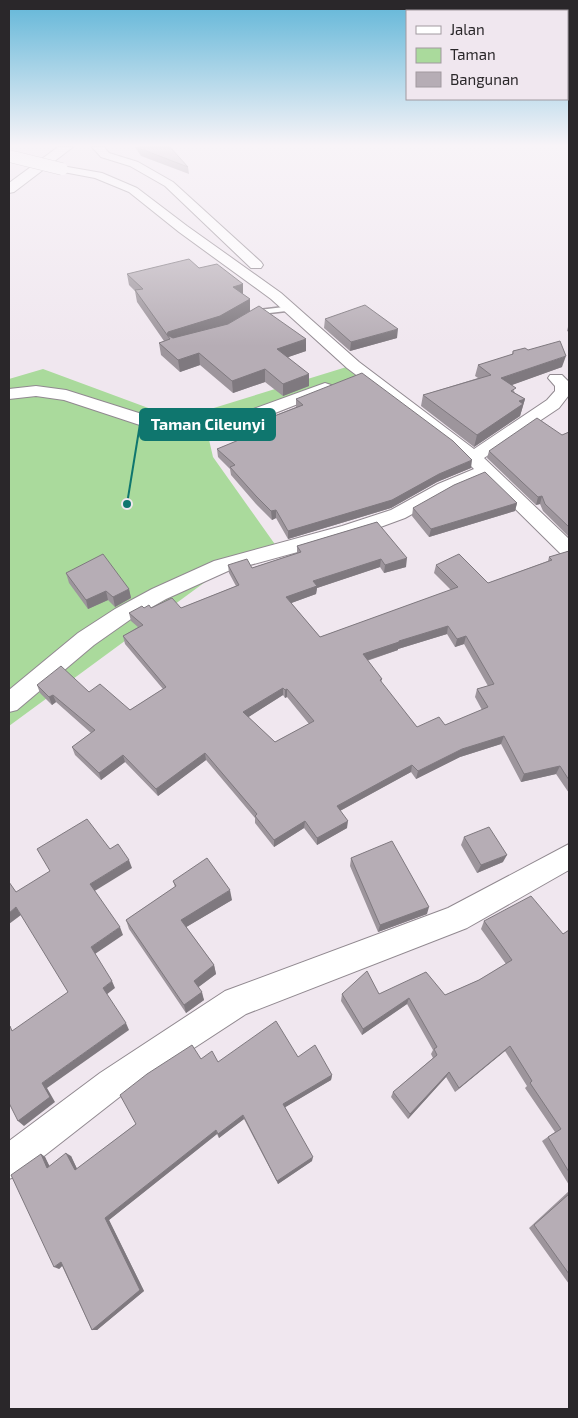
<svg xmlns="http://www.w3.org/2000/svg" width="578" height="1418" font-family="'Exo 2',sans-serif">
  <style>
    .green { fill: #aada9c }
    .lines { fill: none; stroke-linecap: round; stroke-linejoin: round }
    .service-casing { stroke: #918990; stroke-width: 3 }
    .minor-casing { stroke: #918990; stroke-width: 2 }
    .motorway-casing { stroke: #918990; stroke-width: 2 }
    .service { fill: #fff; fill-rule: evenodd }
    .minor { fill: #fff; fill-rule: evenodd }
    .motorway { fill: #fff; fill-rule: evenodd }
    .minor-bridge-casing { stroke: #918990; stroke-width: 13; stroke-linecap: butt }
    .minor-bridge { stroke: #fff; stroke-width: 12 }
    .wall { fill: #9d959c; fill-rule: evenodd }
    .shaded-wall { fill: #7f797f }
    .building { fill: #b6adb5; stroke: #7f797f; fill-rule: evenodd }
    .leader { fill: none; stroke: #0f766e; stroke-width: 2 }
    .callout-dot { fill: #0f766e; stroke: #f0e7ef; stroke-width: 2 }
    .callout { fill: #0f766e; stroke: #0f766e; stroke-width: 2 }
    .callout-label { font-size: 16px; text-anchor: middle; font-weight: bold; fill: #fff }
  </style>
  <rect width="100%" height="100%" fill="#f0e7ef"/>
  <!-- green -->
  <path class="green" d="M353,365L364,373L207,431L213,457L279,550L231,563L9,726V379L43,369L178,419Z"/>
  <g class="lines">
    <!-- service casing -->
    <g class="service-casing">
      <path id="service" d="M292,306L296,308L295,310L261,314L251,318L247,316L259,310Z"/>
    </g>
    <!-- minor casing -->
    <g class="minor-casing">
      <path id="minor" d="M92,147H104L109,153L138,162L173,182L261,262L263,265L261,268H251L165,186L130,166L101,157Z
        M62,166L102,173L137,188L187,226L281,293L359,362L474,449L547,400L555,391V386L548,378L550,375H562L569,382V395L559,408L484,458L569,539V557L562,555L484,478L452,492L405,518L356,536L228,571L166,599L131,619L94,645L17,710L9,712V690L78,633L115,609L152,589L214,561L342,526L391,510L438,484L474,469L453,448L347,368L271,299L179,232L129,192L95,178L58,171L56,169Z
        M325,383L331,385L333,388L331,391L232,430L207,436H194L155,430L64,400L36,396L9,399V389L36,386L66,390L164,421L207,426Z
        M569,844V870L467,928L246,1014L122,1095L21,1174L9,1179V1141L100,1073L225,991L448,908Z"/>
    </g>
    <!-- motorway casing -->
    <g class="motorway-casing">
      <path id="motorway" d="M58,147H73L14,192L9,193V183Z"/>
    </g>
    <!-- service -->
    <use href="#service" class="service"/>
    <!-- minor -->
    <use href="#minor" class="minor"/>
    <!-- motorway -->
    <use href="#motorway" class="motorway"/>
    <!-- minor-bridge casing -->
    <g class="minor-bridge-casing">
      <path id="minor-bridge" d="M9,156L62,169"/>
    </g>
    <!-- minor-bridge -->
    <use href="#minor-bridge" class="minor-bridge"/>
  </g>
  <!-- wall -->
  <path class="wall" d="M135,147H170L188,167L189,174L141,156Z
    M199,268L243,284V295L250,311L306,339V351L288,357L309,386L283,396L265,382L233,393L200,365L180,372L161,355L159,343L164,341L137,302L135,291L129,285L127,274Z
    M325,319L397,338L350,351L324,328Z
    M569,323V332L567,331Z
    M528,350L562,367L511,385L515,393L525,399L520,416L474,447L421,406L423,395L478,378L475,376L478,365L512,355L513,351Z
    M296,399L471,468L437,482L391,508L288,539L276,518L272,520L256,504L231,475L230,469L218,457L217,449L240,440L239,438L238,430L296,407Z
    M569,432V537L543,511L540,504L536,505L487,458L489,451L562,435Z
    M517,503L515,511L429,537L412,516L413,508Z
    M377,522L406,567L384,573L380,567L317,588L316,594L291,603L320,637L451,590L434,573L436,565L488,583L548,561L549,557L569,551V793L556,774L521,782L501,744L460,757L416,779L411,772L340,811L347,828L317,845L304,828L274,847L255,823V818L206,760L158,796L125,762L101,780L75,755L72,747L91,733L56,702L52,705L40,693L37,685L89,692L130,710L163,689L125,644L123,636L138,627L131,621L129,613L144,608H181L236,586L229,573L228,565L252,568L297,553V546ZM447,634L455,647L464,644L488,686L477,689L475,697L482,710L445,725L417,727L381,683L382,679L367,661L398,650V649ZM283,695L285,698L287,697L309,724L275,742L248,717Z
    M66,573L129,589L131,598L115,607L108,600L88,609L69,583Z
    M464,837L503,862L477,873L461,845Z
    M351,858L427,914L378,932L350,866Z
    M173,881L232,900L186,927L214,965L216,974L198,987L204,1000L186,1013L129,929L126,920L175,887Z
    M484,921L563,934L569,930V1185L542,1141L555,1132L525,1088L527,1086L505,1051L455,1092L446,1077L408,1119L391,1097L393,1092L433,1058L431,1054L433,1050L407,1004L362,1035L341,1001L342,994L445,995L479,980L506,964L481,929Z
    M298,1057L332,1075L331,1080L285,1107L312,1161L278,1184L244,1119L219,1138L217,1134L109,1220L144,1291L97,1330H92L62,1266L59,1269L41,1154L45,1157L49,1166L71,1156L77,1169L136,1124L201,1059L218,1062Z
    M569,1191V1284L529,1228Z"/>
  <!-- shaded-wall -->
  <path class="shaded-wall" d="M243,284V296L233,287Z
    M250,299V311L221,328L170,339L167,335L168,332Z
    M398,329L397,338L350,351L351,342Z
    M306,339V351L277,361V349Z
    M199,353L200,365L180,372L178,360Z
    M566,356L562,367L498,390L501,378Z
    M265,369V382L233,393L232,381Z
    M309,374V386L283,396V384Z
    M525,399L520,416L474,447L477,435L519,401Z
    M472,460L471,468L437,482L391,508L288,539V531L439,474Z
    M542,496L540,504L536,505L538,497Z
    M517,503L515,511L429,537L431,529Z
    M276,510V518L272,520L271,511Z
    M407,558L406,567L384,573L385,565Z
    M381,559L380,567L317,588L316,594L286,605V597L313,581Z
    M129,589L131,598L115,607L113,597Z
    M106,591L108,600L88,609L86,600Z
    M448,626L447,634L398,649V650L362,662L363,654L399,641Z
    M466,636L464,644L455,647L457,639Z
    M283,688V695L244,720L243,712Z
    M287,689V697L285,698V690Z
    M53,695L56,702L52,705L49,697Z
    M504,736L501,744L460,757L416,779L418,771L462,749Z
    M205,753L206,760L158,796L156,789Z
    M123,755L125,762L101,780L99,773Z
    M412,765L411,772L336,813L337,806Z
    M560,766L556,774L521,782L524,774Z
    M305,821L304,828L274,847V840Z
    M348,821L347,828L317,845V838Z
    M507,855L503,862L477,873L481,865Z
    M129,860L132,868L93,892L90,884Z
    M230,890L232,900L183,929L181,920Z
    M16,907L21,915L9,924V913Z
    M429,907L427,914L378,932L380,925Z
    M120,927L123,935L95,954L91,947Z
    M214,965L216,974L196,989L194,981Z
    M112,981L115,988L106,995L103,988Z
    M202,992L204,1000L186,1013L184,1005Z
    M409,998L407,1004L362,1035L363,1029Z
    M126,1023L129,1030L47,1088L55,1102L24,1126L18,1121L42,1083Z
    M510,1046L505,1051L455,1092L459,1088Z
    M449,1072L446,1077L408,1119L410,1114Z
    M332,1075L331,1080L284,1108L283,1104Z
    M243,1115L244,1119L219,1138L218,1134Z
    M216,1130L217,1134L109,1220L144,1291L97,1330H92L105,1218Z
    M66,1153L71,1156L79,1173L75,1170Z
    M41,1154L45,1157L52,1171L47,1168Z
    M313,1157L312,1161L278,1184L277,1181Z
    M61,1262L65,1263L59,1269L54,1267Z"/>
  <!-- building -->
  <path class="building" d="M140,147H170L188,167L141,149Z
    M189,259L199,268L217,264L243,284L233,287L250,299L220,316L168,332L167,335L173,338L228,324L259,306L306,339L277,349L309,374L283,384L265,369L232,381L199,353L178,360L159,343L170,339L135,290L143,289L127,274Z
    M365,305L398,329L351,342L325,319Z
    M560,341L566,356L501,378L516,388L511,391L525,399L519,401L523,404L477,435L423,395L491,375L478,365L513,354V351L525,348L528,350Z
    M362,373L453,441L472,460L439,474L392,500L288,531L276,510L271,511L256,496L230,467L235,465L217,449L246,437L238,430L303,405L296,399Z
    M537,418L562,435L569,432V527L545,504L542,496L538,497L489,451Z
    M485,472L517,503L431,529L413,508L454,485Z
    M377,522L407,558L385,565L381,559L313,581L317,586L286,597L320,637L458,587L436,565L459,554L488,583L552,560L549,557L569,551V780L560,766L524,774L504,736L462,749L418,771L412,765L337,806L348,821L317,838L305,821L274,840L255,816L257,814L205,753L156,789L123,755L99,773L72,747L95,730L53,695L49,697L37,685L61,666L89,692L100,684L130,710L166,687L123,636L143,625L129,613L142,606L144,608L149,605L151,608L172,598L181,608L239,585L228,565L247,559L252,568L301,552L297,546ZM448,626L457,639L466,636L494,684L477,689L488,707L445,725L439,717L417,727L380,680L382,679L363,654L399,642V641ZM283,688L285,690L287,689L314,721L275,742L243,712Z
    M103,554L129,589L113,597L106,591L86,600L66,573Z
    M87,819L110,849L118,844L129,860L90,884L120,927L91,947L112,981L103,988L126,1023L42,1083L50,1097L18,1121L9,1103V1027L10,1026L12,1031L68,992L16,907L9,913V882L16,892L50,871L37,849Z
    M489,827L507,855L481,865L464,837Z
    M392,841L429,907L380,925L351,858Z
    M207,858L230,890L181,920L214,965L194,981L202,992L184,1005L126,920L176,886L173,881Z
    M531,896L563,934L569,930V972L568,973L569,974V1172L548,1137L561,1129L530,1083L532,1081L510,1046L459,1088L449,1072L410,1114L393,1092L437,1055L434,1049L437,1047L409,998L363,1029L342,994L367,971L379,994L426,972L445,995L479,980L512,960L484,921Z
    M276,1021L298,1057L315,1045L332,1075L283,1104L313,1157L277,1181L243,1115L218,1134L216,1130L105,1218L140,1290L92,1330L61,1262L54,1267L11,1175L41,1154L47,1168L66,1153L75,1170L136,1124L120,1095L147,1074L192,1045L201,1059L212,1051L218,1062Z
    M569,1194V1274L534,1225Z"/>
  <!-- sky -->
  <linearGradient id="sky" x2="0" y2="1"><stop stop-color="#61b6d8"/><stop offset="0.42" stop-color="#f8f4f8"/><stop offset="1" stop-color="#f8f4f8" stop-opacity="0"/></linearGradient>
  <rect width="578" height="346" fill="url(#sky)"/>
  <!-- callouts -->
  <path class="leader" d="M127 504L140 424"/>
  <circle class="callout-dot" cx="127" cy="504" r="5"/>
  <rect class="callout" x="140" y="409" width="135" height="31" rx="5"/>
  <g class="callout-label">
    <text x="208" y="430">Taman Cileunyi</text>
  </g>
  <!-- border -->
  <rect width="578" height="1418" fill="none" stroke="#2a272a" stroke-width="20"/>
  <!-- legend -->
  <rect x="406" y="10" width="162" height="90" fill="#f0e7ef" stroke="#a19aa0"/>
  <rect x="416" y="26" width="25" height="8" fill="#ffffff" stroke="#a19aa0"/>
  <text x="450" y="35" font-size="15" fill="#2a272a">Jalan</text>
  <rect x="416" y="48" width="25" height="15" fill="#aada9c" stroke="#a19aa0"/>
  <text x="450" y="60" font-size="15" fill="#2a272a">Taman</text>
  <rect x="416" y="72" width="25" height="15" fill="#b6adb5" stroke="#a19aa0"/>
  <text x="450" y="85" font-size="15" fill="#2a272a">Bangunan</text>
</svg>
